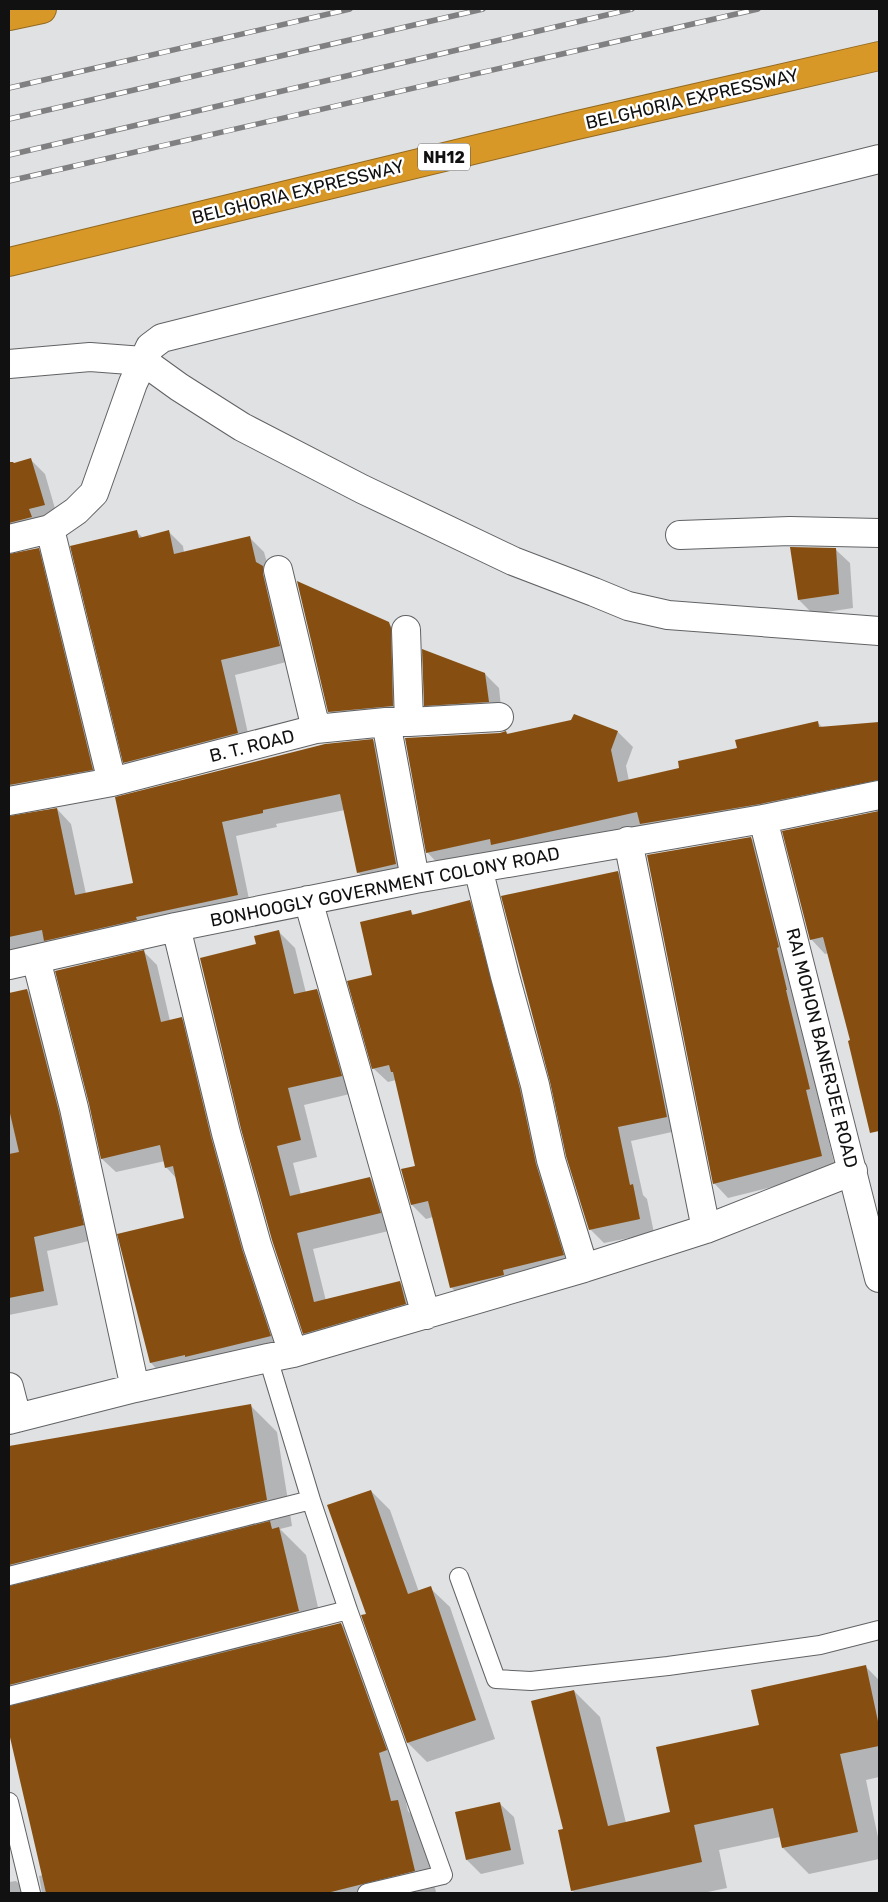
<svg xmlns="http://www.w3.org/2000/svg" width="888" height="1902" font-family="Rubik,sans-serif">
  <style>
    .shadow { fill: #0003 }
    .building { fill: #864f11 }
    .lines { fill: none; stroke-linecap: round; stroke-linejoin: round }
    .lane-casing { stroke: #616264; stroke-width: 20 }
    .street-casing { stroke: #616264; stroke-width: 30 }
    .highway-casing { stroke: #926920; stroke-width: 30 }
    .lane { stroke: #fff; stroke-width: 18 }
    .street { stroke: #fff; stroke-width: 28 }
    .highway { stroke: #d89828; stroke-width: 28 }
    .rail-casing { stroke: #808082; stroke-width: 5.5 }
    .rail { stroke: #fff; stroke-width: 4; stroke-dasharray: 11; stroke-linecap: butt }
    .labels { text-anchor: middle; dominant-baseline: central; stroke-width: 5; stroke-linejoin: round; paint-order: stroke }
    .shield { fill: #fff; stroke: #585859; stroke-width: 1 }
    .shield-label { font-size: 16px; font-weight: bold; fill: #111112 }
    .street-label { font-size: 18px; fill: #111112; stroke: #fff }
  </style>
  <rect width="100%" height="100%" fill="#e0e1e3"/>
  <!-- shadow -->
  <path class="shadow" d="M31,460L45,474L58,519L24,537L9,523V466Z
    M136,531L143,538L169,532L183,546L184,553L249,537L264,552L294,660L235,675L251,747L139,777L125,762Z
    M38,549L52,564L106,784L9,809V555Z
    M835,549L850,563L853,608L813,614L799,600Z
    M388,623L408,644L412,726L349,731L329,711Z
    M485,674L499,688L502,716L440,719L425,705Z
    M574,715L618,732L633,747L626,766L629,781L681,769L818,723L823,728L879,723V797L442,868L427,852L500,734L506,732L509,735L572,721Z
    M373,740L387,755L410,878L372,886L358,872L345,810L276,824L277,827L236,836L251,909L9,954V817L57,809L71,824L86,894L135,884L116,798Z
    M879,811V1102L875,1103L852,1041L829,953L825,954L811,939L784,832Z
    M751,838L765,853L823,1103L820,1104L836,1171L728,1198L714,1183Z
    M618,872L632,886L681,1130L631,1141L643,1195L647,1199L654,1233L604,1243L590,1229Z
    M470,902L484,916L577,1269L465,1301L451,1287L433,1217L426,1219L412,1205L416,1167L396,1080L388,1082L373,1068L374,976L410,911L414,915Z
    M278,931L295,948L306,993L317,990L333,1007L358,1092L304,1105L317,1157L293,1163L301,1195L370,1178L387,1195L397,1229L313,1249L326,1301L400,1283L417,1300L422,1320L321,1350L304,1333L273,1240L258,945Z
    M144,952L157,965L170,1021L181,1018L195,1032L284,1350L164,1377L151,1363L186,1219L176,1178L166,1167L165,1161L116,1172L102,1159Z
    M27,990L41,1005L97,1239L47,1251L58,1305L9,1315V995Z
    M251,1406L277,1432L292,1526L280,1529L306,1555L323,1629L341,1624L362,1645L400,1774L408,1811L419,1822L436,1892L429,1893H42L39,1876L43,1875L9,1729V1707H15L9,1700V1593L142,1561L141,1555L9,1577V1447Z
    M371,1491L390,1510L419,1592L430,1588L450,1607L495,1739L427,1762L408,1743L368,1615Z
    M866,1667L879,1680V1777L866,1780L879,1842V1859L809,1874L783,1848L780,1837L719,1850L727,1888L703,1893H575L572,1890L564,1830L574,1691L600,1717L626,1823L671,1813L760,1726Z
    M499,1803L514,1817L524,1864L481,1874L467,1860L457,1813Z
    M16,1881L29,1893H9V1882Z"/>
  <!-- building -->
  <path class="building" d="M31,458L45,505L29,509L32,517L9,523V462H13L14,463Z
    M137,530L139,538L169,530L174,554L250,536L256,562L263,566V574L280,646L221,660L238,733L123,763L70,546Z
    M790,547L836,548L839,594L798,600Z
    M39,548L93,770L9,785V554Z
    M297,581L389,622L391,628L393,706L328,712Z
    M422,649L485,673L489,702L424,706Z
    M574,714L618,731L611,750L618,782L679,768L678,761L737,748L735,740L818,721L819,727L879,722V780L760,804L640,824L637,812L491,845L490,839L426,853L405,738L500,733L506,731L507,734L571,720Z
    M373,739L396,864L357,873L340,794L263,810V813L222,822L238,895L136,917L137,920L44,941L42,930L9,937V816L57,808L75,895L133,883L115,797L325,744Z
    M879,811V1131L870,1133L848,1041L850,1040L823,937L810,940L782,831Z
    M751,837L779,947L777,948L787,990H786L810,1089L806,1090L822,1156L713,1184L647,855Z
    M618,871L667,1117L618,1127L630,1185L633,1184L640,1219L589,1230L566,1156L550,1082L501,896Z
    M470,900L520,1089L536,1164L564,1255L503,1270L504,1275L450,1288L428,1201L411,1205L401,1169L415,1166L393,1072H391L389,1065L372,1069L347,981L372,975L360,922L411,910L412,915Z
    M279,930L294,994L317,989L342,1076L288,1088L301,1140L277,1146L290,1196L370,1177L381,1213L297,1233L314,1302L400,1281L406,1304L303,1334L272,1240L241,1129L200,958L256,944L254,936Z
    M144,950L161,1022L182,1017L211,1137L242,1249L271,1336L185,1357V1355L150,1363L117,1234L184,1218L173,1166L165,1168L160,1145L101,1159L89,1104L55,971Z
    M27,989L59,1112L84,1225L34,1237L44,1291L9,1298V1154L19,1152L9,1109V993Z
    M251,1404L267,1500L9,1565V1446Z
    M371,1490L408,1594L431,1586L476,1720L407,1743L361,1615L366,1614L327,1505Z
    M270,1521L272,1529L279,1527L299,1611L9,1685V1586Z
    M341,1623L387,1750L379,1753L391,1801L398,1800L415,1871L327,1893H46L9,1733V1706Z
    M866,1665L879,1726V1746L840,1754L858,1832L782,1848L773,1808L694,1825L702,1862L571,1891L558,1830L563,1829L531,1701L574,1690L608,1826L670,1812L656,1747L759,1725L751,1690Z
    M500,1802L511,1850L466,1860L455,1812Z"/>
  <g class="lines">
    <!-- lane casing -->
    <g class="lane-casing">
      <path id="lane" d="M9,1576L311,1500
        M459,1577L496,1679L531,1681L668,1666L820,1645L879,1630
        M348,1610L443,1875L367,1893
        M9,1696L348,1610L311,1500L268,1358
        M9,1802L31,1893"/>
    </g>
    <!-- street casing -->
    <g class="street-casing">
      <path id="street" d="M9,364L90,357L143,361L179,387L242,427L362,489L513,561L594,592L628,606L668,615L879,631
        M50,529L112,782
        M680,535L790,531L879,533
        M9,539L50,529L76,511L94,493L133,383L150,347L162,338L879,159
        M278,570L316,729
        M406,630L409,722
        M386,722L415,879
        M9,801L112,782L316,729L386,722H409L499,717
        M763,819L879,1278
        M628,841L706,1229
        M478,868L505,976L535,1085L551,1160L584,1268
        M308,900L426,1315
        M176,927L226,1133L257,1245L293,1353
        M36,959L74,1108L135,1388L268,1358L293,1353L584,1268L706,1229L853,1171
        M9,965L176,927L415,879L763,819L879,795
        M9,1387L17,1418
        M9,1420L135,1388"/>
    </g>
    <!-- highway casing -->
    <g class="highway-casing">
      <path id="highway" d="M9,16L42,9
        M9,262L573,126L879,56"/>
    </g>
    <!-- lane -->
    <use href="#lane" class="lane"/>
    <!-- street -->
    <use href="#street" class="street"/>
    <!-- highway -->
    <use href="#highway" class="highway"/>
    <!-- rail casing -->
    <g class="rail-casing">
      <path id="rail" d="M9,88L350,9
        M9,119L483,9
        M9,155L632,9
        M9,181L758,9"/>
    </g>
    <!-- rail -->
    <use href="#rail" class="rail"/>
  </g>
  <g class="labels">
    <!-- shield labels -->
    <rect class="shield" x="418" y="143.5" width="52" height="27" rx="4"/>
    <g class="shield-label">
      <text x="444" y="157">NH12</text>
    </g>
    <!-- street labels -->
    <g class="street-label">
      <text transform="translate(692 99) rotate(-13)">BELGHORIA EXPRESSWAY</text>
      <text transform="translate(298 192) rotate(-14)">BELGHORIA EXPRESSWAY</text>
      <text transform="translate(252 746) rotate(-14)">B. T. ROAD</text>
      <text transform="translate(385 887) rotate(-11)">BONHOOGLY GOVERNMENT COLONY ROAD</text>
      <text transform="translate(822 1048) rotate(76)">RAI MOHON BANERJEE ROAD</text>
    </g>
  </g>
  <!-- border -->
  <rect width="888" height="1902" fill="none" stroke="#111112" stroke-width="20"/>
</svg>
